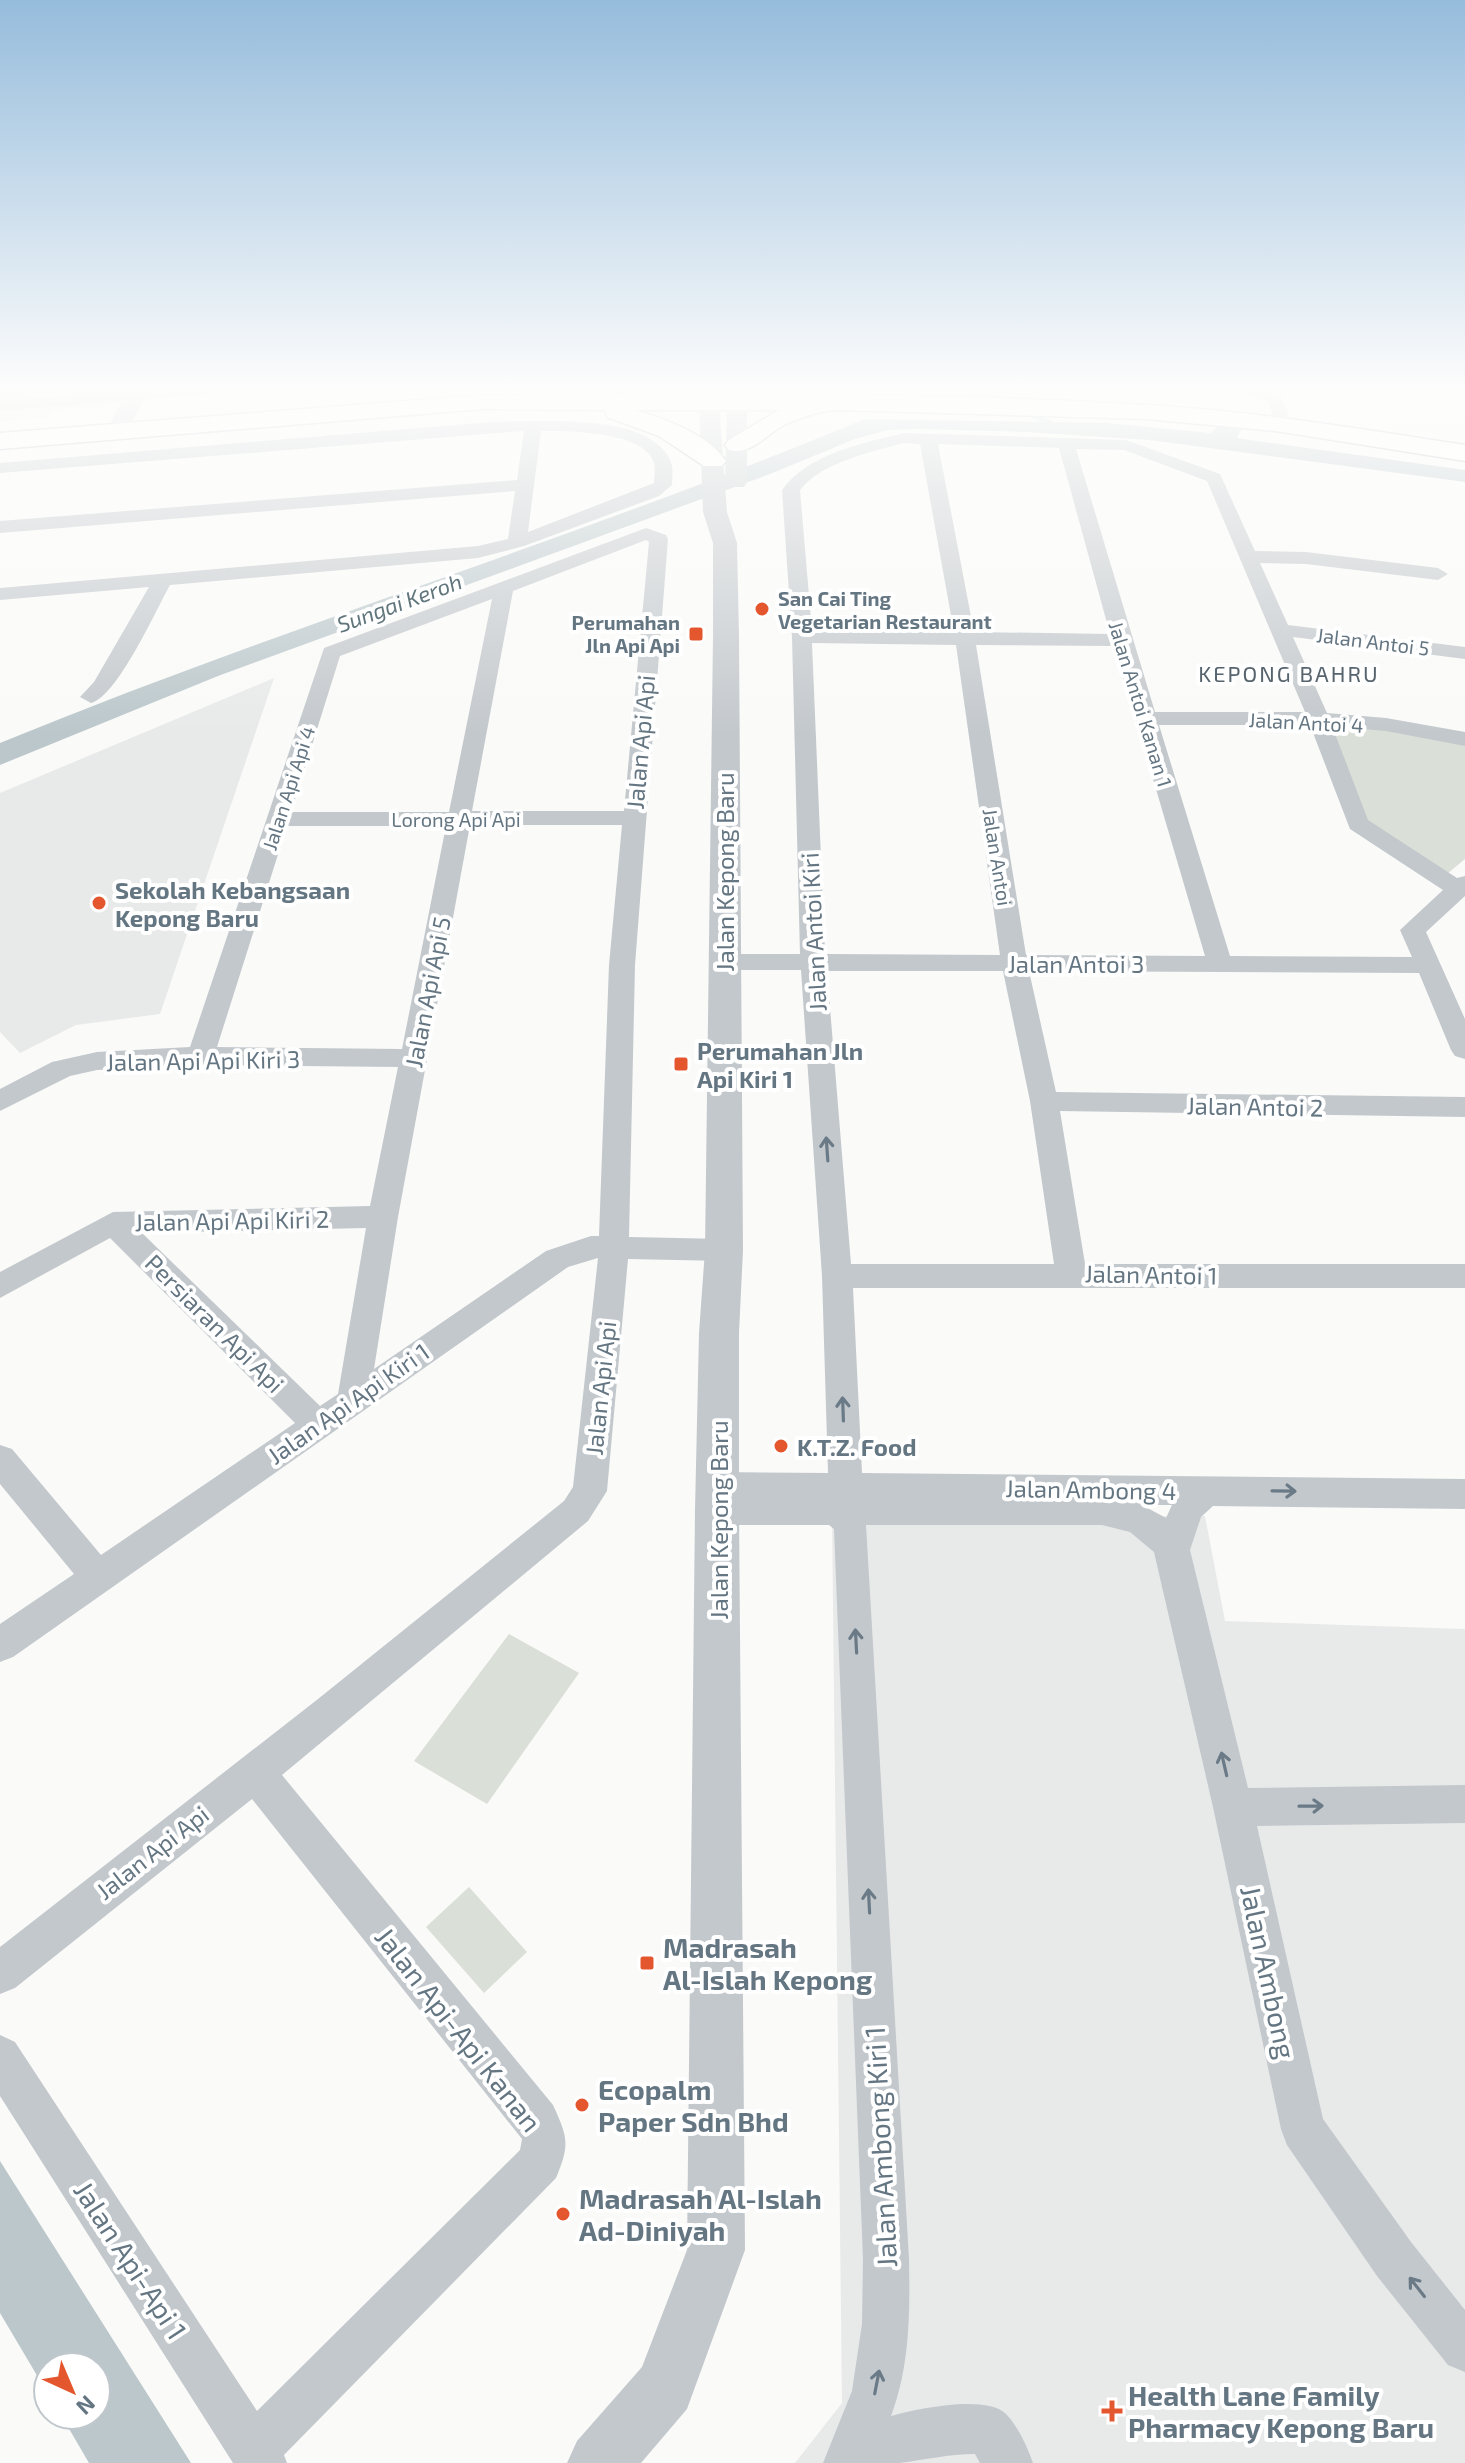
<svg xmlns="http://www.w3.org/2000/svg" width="1465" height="2463" font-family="'Exo 2',sans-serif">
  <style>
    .built { fill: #e8e9e9 }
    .green { fill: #dadfd7 }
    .water { fill: #bbc7cb }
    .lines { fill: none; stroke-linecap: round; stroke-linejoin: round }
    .stream { stroke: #bbc7cb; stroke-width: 5 }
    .secondary-casing { stroke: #b3babf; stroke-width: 3 }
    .minor { fill: #c3c8cc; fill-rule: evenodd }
    .tertiary { fill: #c3c8cc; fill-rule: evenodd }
    .secondary { fill: #fff; fill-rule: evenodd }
    .oneway { stroke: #6a7a87 }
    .poi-dot { fill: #e4572e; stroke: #fff; stroke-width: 3 }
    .labels { text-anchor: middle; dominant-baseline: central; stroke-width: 8; stroke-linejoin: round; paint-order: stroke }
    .far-poi-label { font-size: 20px; font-weight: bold; fill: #657683; stroke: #fff; text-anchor: start }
    .far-street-label { font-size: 20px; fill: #657683; stroke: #fff }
    .far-water-label { font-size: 22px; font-style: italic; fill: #60757c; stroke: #fff }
    .far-neighbourhood-label { font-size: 22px; letter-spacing: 2px; fill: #57646e; stroke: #fff }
    .street-label { font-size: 24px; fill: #657683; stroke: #fff }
    .poi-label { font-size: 24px; font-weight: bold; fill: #657683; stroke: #fff; text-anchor: start }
    .near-poi-label { font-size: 28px; font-weight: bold; fill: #657683; stroke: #fff; text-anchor: start }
    .near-street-label { font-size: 28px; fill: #657683; stroke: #fff }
  </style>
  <rect width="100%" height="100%" fill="#fafaf8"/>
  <!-- built -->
  <path class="built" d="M0,389H68L67,392L110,389L106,406L53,410L46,418L0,421Z
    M274,678L160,1014L76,1025L20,1053L0,1032V793Z
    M1205,1516L1225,1621L1465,1629V2463H795L842,2403L832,1517Z"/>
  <!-- green -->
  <path class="green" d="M1318,718L1465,739V859L1441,879L1358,824Z
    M509,1634L579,1673L487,1804L414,1761Z
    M469,1887L527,1952L484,1993L426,1927Z"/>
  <!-- water -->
  <path class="water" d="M865,419L1107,423L1211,433L1222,422L1243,426L1237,438L1465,470V482L1149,440L1027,432L919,429L888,430L855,439L770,474L218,676L0,765V743C285,626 581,537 865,419Z
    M0,2161L191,2463H89L61,2415H96V2367H48V2394L0,2313Z"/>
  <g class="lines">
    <!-- stream -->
    <path class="stream" d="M973,389L1002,402
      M1025,412L1057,426"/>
    <!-- secondary casing -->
    <g class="secondary-casing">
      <path id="secondary" d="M482,395C703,395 926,391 1147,405C1254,411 1359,429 1465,445V461L1276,431L1147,419L841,410C821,410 805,416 786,424C767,433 752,456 729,450L725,445L729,440L779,410H635C666,419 707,434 726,461L722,466H704L659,436L607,417L605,410L482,409L0,449V433Z"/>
    </g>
    <!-- minor -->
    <path class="minor" d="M147,389H218L210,394L0,411V401Z
      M1231,389H1258L1281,396L1288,414L1286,418H1274L1268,402Z
      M537,421C574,421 652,420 670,460C674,467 672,478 672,485L659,496L524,546L478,558L170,585C156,610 117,697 91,703L80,697L94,682L149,587L0,600V588L478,546L508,539L515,491L0,533V521L517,480L524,431L0,473V463L490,422ZM541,431C568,431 645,431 654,463C656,469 654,477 654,483L528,532Z
      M904,433L1126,440L1220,474L1255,551L1306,552L1438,568L1448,574L1438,580L1306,564L1260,563L1288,625L1465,647V659L1293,637L1327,713L1386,718L1465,732V746L1386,731L1332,726L1368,820L1457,878L1465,876V896L1426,932L1465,1019V1059L1455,1056L1451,1050L1419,973L1029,971L1056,1092L1465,1097V1117L1060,1111L1085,1264H1465V1288H853L862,1473L1465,1479V1509L1213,1506L1201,1517L1190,1550L1248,1788L1465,1785V1823L1257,1826L1323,2119L1411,2242L1465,2310V2372L1448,2365L1377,2276L1287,2145L1281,2129L1213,1807L1154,1552L1130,1532L1102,1525H866L909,2259C910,2312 910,2366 891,2416C916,2409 986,2394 1006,2414C1018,2426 1027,2447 1033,2463H980L975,2454C948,2454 925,2460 899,2463C875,2463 848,2463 823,2463L852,2391L862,2324L863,2259L834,1529L829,1525H717L705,1520L700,1510L705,1500L710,1498L701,1486L706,1476L718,1472L828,1473L822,1276L801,970H724L715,968L711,962L715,956L724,954H800L792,637L782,490C808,454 862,443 904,433ZM904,443L920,444L954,632L812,631L800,490C822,462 871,452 904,443ZM938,444L1059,448L1110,634L974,632ZM1076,449L1124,450L1207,481L1305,712H1155ZM812,643L956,645L1000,955L825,954ZM976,645L1114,646L1205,956L1026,955ZM1159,725H1310L1350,829L1443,890L1400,930L1412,957L1230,956ZM827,971H1003L1030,1101L1054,1264H851ZM1142,1505H1172L1166,1518Z
      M646,528L666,535L668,539L635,965L629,1237L724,1239L735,1242L739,1250L735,1258L724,1261L628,1259L607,1491L588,1521L282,1775L553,2105C568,2138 570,2144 556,2178L284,2455L287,2463H233L0,2096V2035L15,2042L257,2411L520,2150L522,2139L252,1799L15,1988L0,1994V1947L318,1699L564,1501L573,1487L598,1258L568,1267L13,1657L0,1662V1624L74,1574L0,1484V1445L12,1449L101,1555L295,1423L110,1238L0,1298V1272L113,1212L370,1206L398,1067L201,1065L97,1070L70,1076L0,1111V1089L52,1062L97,1052L190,1047L324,648ZM646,540L649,542L624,811H472L513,591ZM492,599L449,812H291L340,656ZM470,825H622L609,965L599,1236H591L546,1251L374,1369L398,1217ZM287,826H446L402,1049L217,1047ZM366,1228L338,1394L320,1406L142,1233Z"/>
    <!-- tertiary -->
    <path class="tertiary" d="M129,389H149L130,426H114L111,421Z
      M709,396L719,402L727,512L737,543L739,636L743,1250L739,1333V1510L745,2250L687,2409L641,2463H567L577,2441L642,2367L687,2250L695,1510L699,1333L705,1250L713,636V543L703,512L699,402Z
      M737,396L747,402V482L744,487H728L725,482L727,402Z"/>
    <!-- secondary -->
    <use href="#secondary" class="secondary"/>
  </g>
  <!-- one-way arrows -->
  <defs><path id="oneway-shaft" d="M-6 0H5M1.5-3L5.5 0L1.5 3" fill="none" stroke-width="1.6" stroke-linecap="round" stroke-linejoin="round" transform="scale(2)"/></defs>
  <g class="oneway">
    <use href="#oneway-shaft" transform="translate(827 1149) rotate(-94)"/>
    <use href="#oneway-shaft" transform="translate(843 1409) rotate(-92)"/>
    <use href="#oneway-shaft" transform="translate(1284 1491) rotate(1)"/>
    <use href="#oneway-shaft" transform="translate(856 1641) rotate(-93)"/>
    <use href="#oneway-shaft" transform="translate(1224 1764) rotate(-103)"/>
    <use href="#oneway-shaft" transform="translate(1311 1806) rotate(-1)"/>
    <use href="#oneway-shaft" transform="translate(869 1901) rotate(-93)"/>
    <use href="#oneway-shaft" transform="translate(1417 2287) rotate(-128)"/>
    <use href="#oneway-shaft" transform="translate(877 2382) rotate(-79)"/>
  </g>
  <!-- sky -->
  <linearGradient id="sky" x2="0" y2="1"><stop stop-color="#96bcdc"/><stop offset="0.53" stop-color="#fdfdfc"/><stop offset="1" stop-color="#fdfdfc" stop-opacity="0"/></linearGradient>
  <rect width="1465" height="734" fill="url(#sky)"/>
  <!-- markers -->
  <g class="poi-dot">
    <circle cx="762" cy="609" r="8"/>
    <rect x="688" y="626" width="16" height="16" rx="4"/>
    <circle cx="99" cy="903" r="8"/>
    <rect x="673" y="1056" width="16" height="16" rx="4"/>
    <circle cx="781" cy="1446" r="8"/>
    <rect x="639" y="1955" width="16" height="16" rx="4"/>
    <circle cx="582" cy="2105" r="8"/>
    <circle cx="563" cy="2214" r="8"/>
    <path d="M1108 2399h8v8h8v8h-8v8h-8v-8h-8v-8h8z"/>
  </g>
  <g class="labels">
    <!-- far-poi labels -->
    <g class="far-poi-label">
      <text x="778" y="598">San Cai Ting<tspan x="778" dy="23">Vegetarian Restaurant</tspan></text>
      <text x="680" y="622" text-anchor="end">Perumahan<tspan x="680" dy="23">Jln Api Api</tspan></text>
    </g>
    <!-- far-street labels -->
    <g class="far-street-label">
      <text transform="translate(1373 641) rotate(7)">Jalan Antoi 5</text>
      <text transform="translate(1141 704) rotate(73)">Jalan Antoi Kanan 1</text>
      <text transform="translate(1306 722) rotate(3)">Jalan Antoi 4</text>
      <text transform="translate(288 788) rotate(-72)">Jalan Api Api 4</text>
      <text x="456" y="819">Lorong Api Api</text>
      <text transform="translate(998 857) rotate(81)">Jalan Antoi</text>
    </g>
    <!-- far-water labels -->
    <g class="far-water-label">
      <text transform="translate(399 602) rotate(-20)">Sungai Keroh</text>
    </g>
    <!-- far-neighbourhood labels -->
    <g class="far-neighbourhood-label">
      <text x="1289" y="673">KEPONG BAHRU</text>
    </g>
    <!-- street labels -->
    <g class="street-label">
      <text transform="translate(640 742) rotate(-85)">Jalan Api Api</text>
      <text transform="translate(724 872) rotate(-90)">Jalan Kepong Baru</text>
      <text transform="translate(813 932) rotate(-93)">Jalan Antoi Kiri</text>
      <text x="1076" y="963">Jalan Antoi 3</text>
      <text transform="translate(427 992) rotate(-79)">Jalan Api Api 5</text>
      <text transform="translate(203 1060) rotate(-1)">Jalan Api Api Kiri 3</text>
      <text transform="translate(1255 1106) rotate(1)">Jalan Antoi 2</text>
      <text transform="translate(232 1220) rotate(-1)">Jalan Api Api Kiri 2</text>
      <text transform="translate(1151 1274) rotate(1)">Jalan Antoi 1</text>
      <text transform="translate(215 1323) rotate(45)">Persiaran Api Api</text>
      <text transform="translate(600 1388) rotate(-84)">Jalan Api Api</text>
      <text transform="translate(348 1403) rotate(-35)">Jalan Api Api Kiri 1</text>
      <text transform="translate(1091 1489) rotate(1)">Jalan Ambong 4</text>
      <text transform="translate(718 1520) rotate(-90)">Jalan Kepong Baru</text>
      <text transform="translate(152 1852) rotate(-38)">Jalan Api Api</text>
    </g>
    <!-- poi labels -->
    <g class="poi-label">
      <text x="115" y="889">Sekolah Kebangsaan<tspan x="115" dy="28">Kepong Baru</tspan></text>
      <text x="697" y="1050">Perumahan Jln<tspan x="697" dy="28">Api Kiri 1</tspan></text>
      <text x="797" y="1446">K.T.Z. Food</text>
    </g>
    <!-- near-poi labels -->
    <g class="near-poi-label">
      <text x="663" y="1947">Madrasah<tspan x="663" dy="32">Al-Islah Kepong</tspan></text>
      <text x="598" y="2089">Ecopalm<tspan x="598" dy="32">Paper Sdn Bhd</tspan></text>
      <text x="579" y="2198">Madrasah Al-Islah<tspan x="579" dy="32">Ad-Diniyah</tspan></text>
      <text x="1128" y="2395">Health Lane Family<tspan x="1128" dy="32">Pharmacy Kepong Baru</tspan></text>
    </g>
    <!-- near-street labels -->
    <g class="near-street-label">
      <text transform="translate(1269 1972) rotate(78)">Jalan Ambong</text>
      <text transform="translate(459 2029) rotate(52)">Jalan Api-Api Kanan</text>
      <text transform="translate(880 2147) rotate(-93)">Jalan Ambong Kiri 1</text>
      <text transform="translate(131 2260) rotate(57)">Jalan Api-Api 1</text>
    </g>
  </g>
  <!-- north arrow -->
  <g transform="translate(72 2391) rotate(136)"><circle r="38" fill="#ffffff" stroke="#c1c8cd" stroke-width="2"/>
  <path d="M0-6L14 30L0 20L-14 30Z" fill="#e4572e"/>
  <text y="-12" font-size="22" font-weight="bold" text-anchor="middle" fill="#657683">N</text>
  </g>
</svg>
